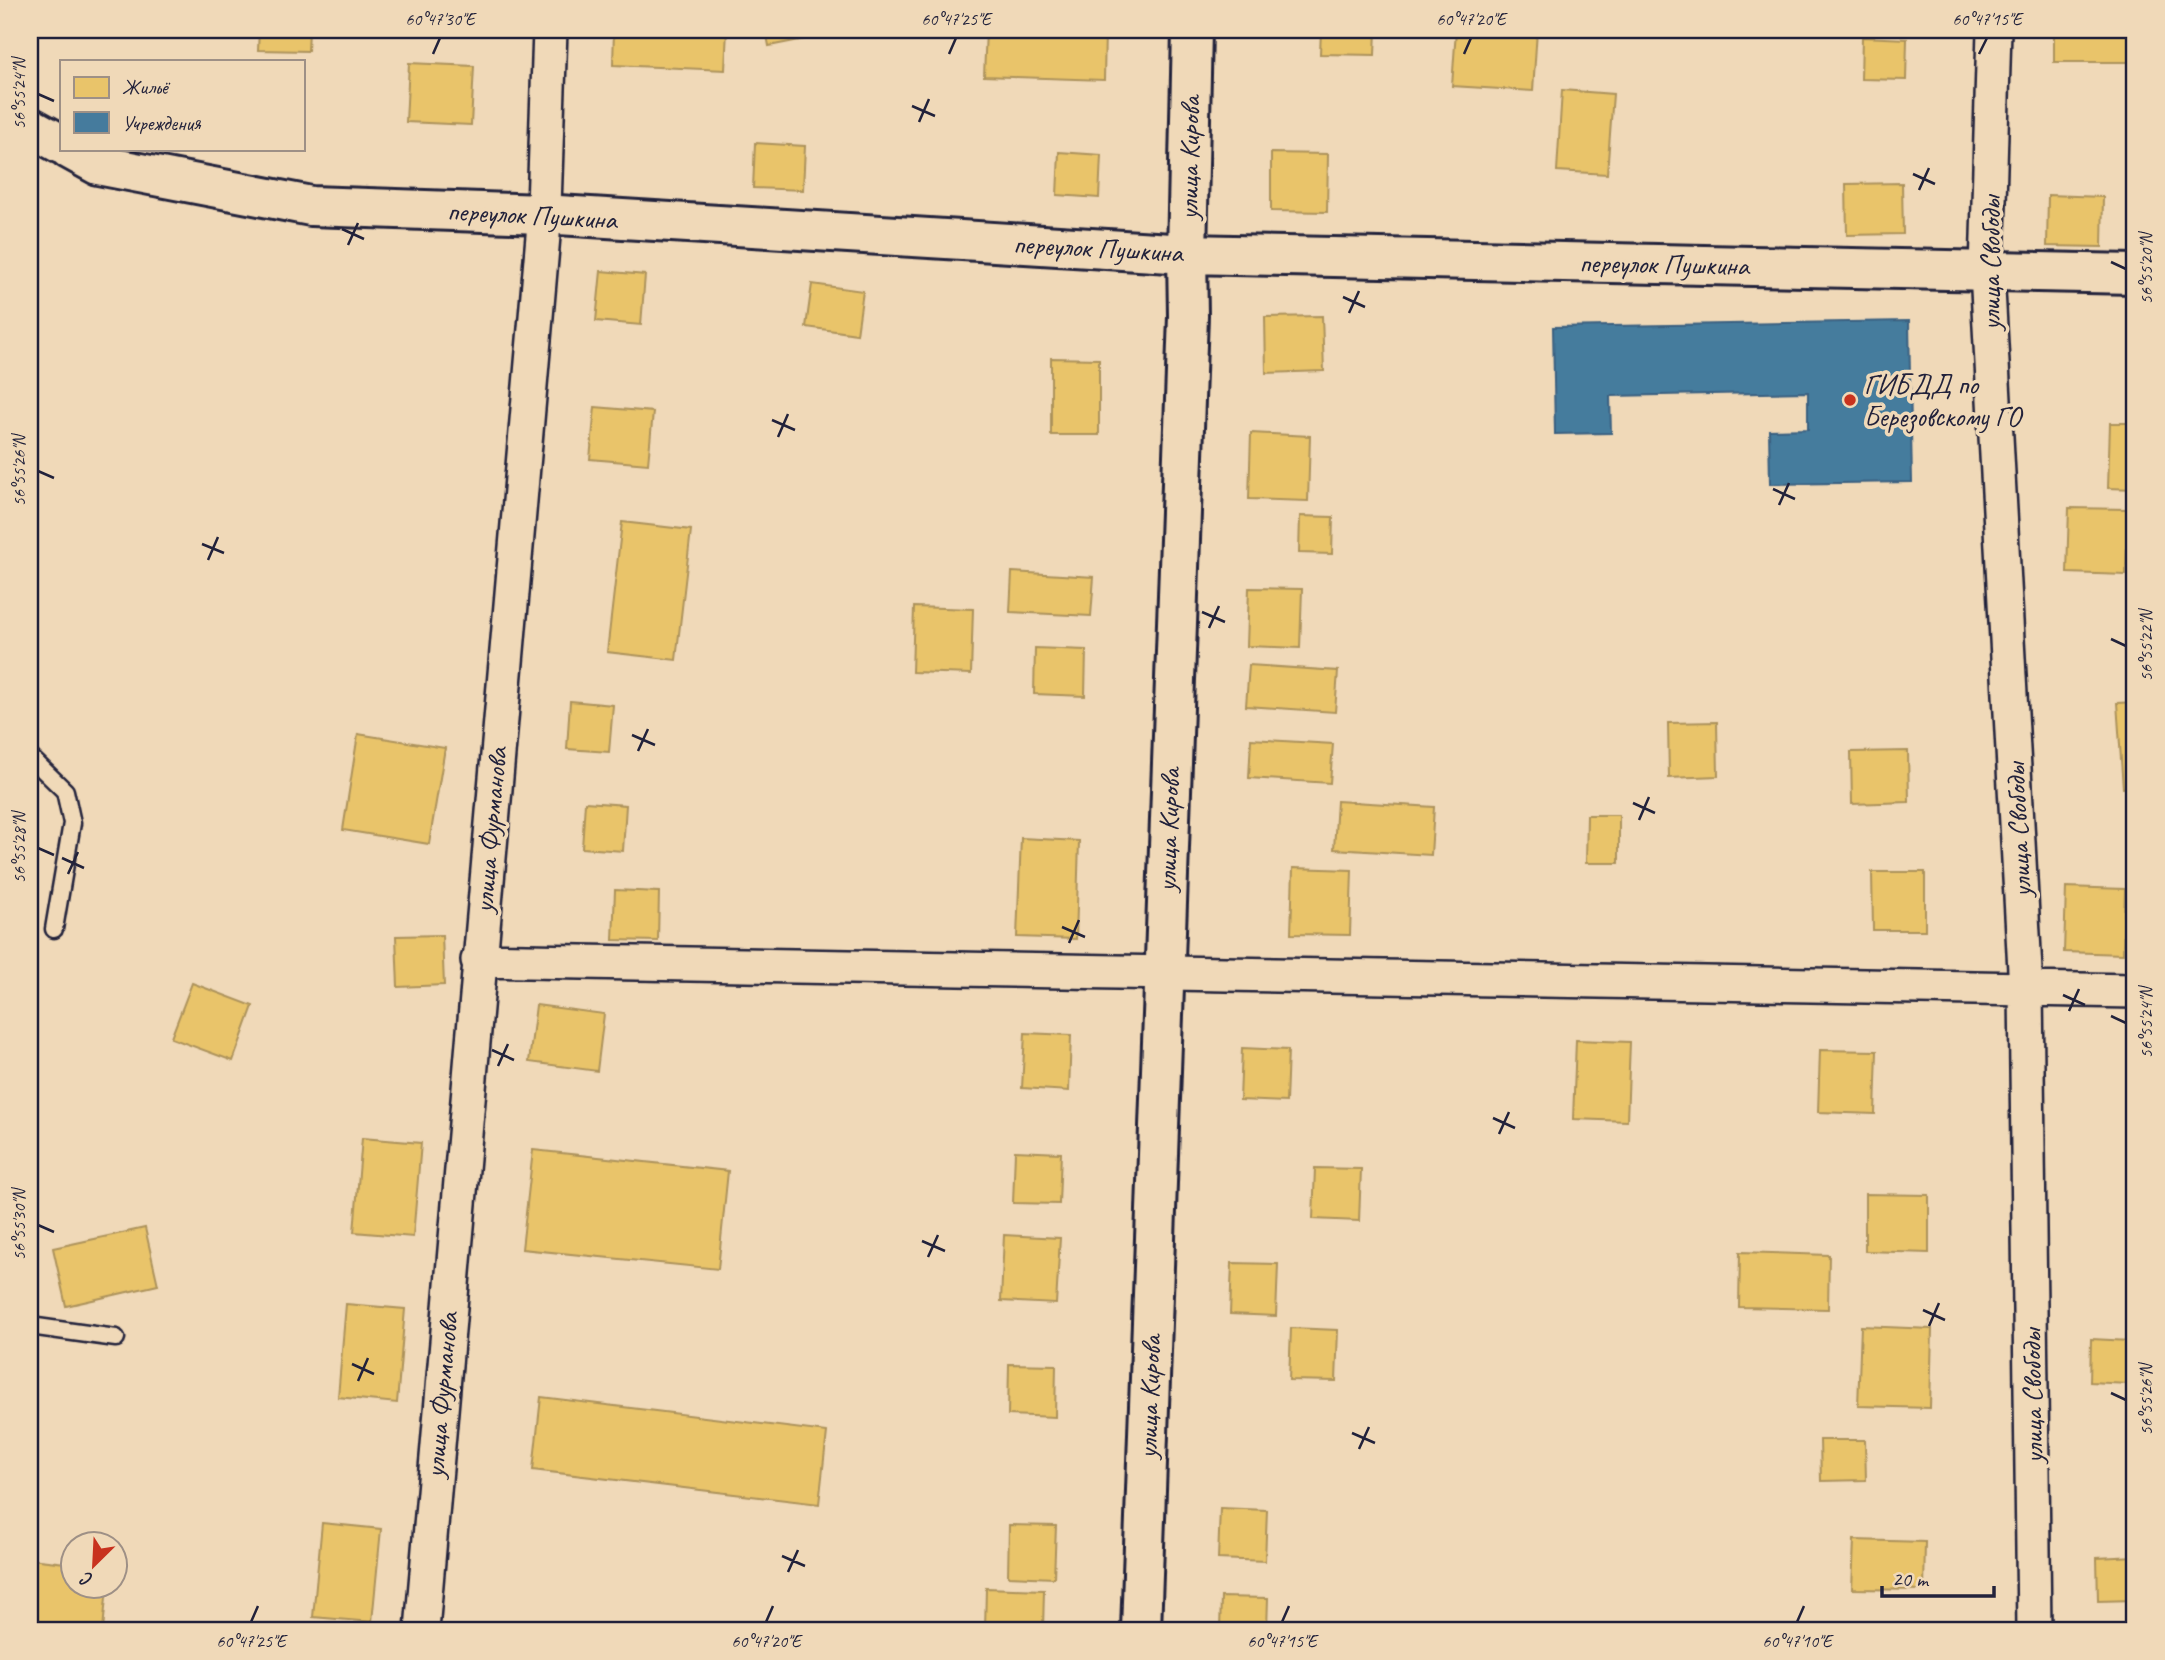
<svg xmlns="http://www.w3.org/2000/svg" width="2165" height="1660" font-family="Caveat,sans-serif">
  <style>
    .homes { fill: #e9c46a; stroke: #ad935c; stroke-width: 2 }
    .public { fill: #457b9d; stroke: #3a6080; stroke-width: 2 }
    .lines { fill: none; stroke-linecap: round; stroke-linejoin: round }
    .lane-casing { stroke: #22223b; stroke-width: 21 }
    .street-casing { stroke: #22223b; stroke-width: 38 }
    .secondary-casing { stroke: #22223b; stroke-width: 44 }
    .lane { stroke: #f0d9b8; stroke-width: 16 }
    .street { stroke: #f0d9b8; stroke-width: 33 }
    .secondary { stroke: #f0d9b8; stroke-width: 38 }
    .ticks { fill: none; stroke: #22223b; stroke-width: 2.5 }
    .poi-dot { fill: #c8321e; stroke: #f0d9b8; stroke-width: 2.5 }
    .labels { text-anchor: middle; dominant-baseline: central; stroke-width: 7; stroke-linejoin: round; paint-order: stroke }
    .street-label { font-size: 28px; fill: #22223b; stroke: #f0d9b8 }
    .poi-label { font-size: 28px; fill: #22223b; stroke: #f0d9b8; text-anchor: start }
    .neatline { fill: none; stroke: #22223b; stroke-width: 2.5 }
    .ticks-label { font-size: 18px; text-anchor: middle; fill: #22223b }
  </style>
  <rect width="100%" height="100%" fill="#f0d9b8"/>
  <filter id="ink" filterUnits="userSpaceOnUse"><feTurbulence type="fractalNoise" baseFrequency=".0143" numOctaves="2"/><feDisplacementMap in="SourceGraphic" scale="14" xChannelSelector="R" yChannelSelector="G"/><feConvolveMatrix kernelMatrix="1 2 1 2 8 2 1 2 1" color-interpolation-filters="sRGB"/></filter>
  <g filter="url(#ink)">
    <!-- homes -->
    <path class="homes" d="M259,30H309L308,51L258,50Z
      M614,30H727L725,70L613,65Z
      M766,30H809L810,38L769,46Z
      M986,30H1105L1104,80L984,76Z
      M1321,30H1376L1375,55L1320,54Z
      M1456,30H1537L1533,91L1452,86Z
      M2054,30H2135V62H2054Z
      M1862,37L1907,39L1906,80L1861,79Z
      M409,63L474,66L471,125L406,122Z
      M1562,90L1613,94L1607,174L1557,171Z
      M755,143L805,146L803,190L753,188Z
      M1059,152L1101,155L1099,198L1057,195Z
      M1271,153L1328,154L1327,212L1271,211Z
      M1902,183L1903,234L1847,235L1846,184Z
      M2048,195L2103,197L2102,247L2047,246Z
      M601,271L645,275L641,325L596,321Z
      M812,284L863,291L857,334L806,327Z
      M1322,316L1324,371L1266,373L1265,317Z
      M1051,358L1099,359V435H1051Z
      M595,407L653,412L648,464L590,459Z
      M2110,423H2135V489L2108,488Z
      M1251,433L1310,436L1308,501L1249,499Z
      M2069,508L2128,509L2126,575L2067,573Z
      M1300,516L1333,517L1332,554L1299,553Z
      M622,522L691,530L676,660L607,652Z
      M1012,572L1094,577L1091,616L1010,612Z
      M1249,588L1302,589L1300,648L1247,646Z
      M914,607L973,609L971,674L912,672Z
      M1035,648L1086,650L1085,696L1034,694Z
      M1249,665L1338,671L1335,712L1246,706Z
      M570,701L613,705L609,752L567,749Z
      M2135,702V787L2123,788L2117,703Z
      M1717,722L1718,776L1669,778L1668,723Z
      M358,734L445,748L429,844L343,830Z
      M1251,739L1333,744L1330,783L1249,778Z
      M1908,751L1909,802L1852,804L1851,752Z
      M1337,801L1434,807L1431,855L1334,849Z
      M585,802L626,805L623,851L582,848Z
      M1587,815H1619V863H1586Z
      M1021,838L1079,841L1076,939L1017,937Z
      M1293,868L1352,870L1350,935L1291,934Z
      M1872,872H1925V930H1873Z
      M2066,887L2125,889L2123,954L2064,952Z
      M615,890L659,892L658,941L613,940Z
      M442,935L444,985L398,987L396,936Z
      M192,983L253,1006L233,1061L171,1038Z
      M536,1005L604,1014L597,1071L529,1062Z
      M1025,1033L1071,1035L1069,1091L1022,1088Z
      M1576,1040L1630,1042L1627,1121L1573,1119Z
      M1242,1048L1288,1050L1286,1102L1240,1100Z
      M1820,1050L1877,1051L1875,1114L1818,1112Z
      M2131,1136H2135V1231H2129Z
      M362,1138L421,1143L413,1237L354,1232Z
      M533,1150L728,1171L718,1269L522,1249Z
      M1015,1151L1061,1153L1059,1204L1013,1203Z
      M1315,1168L1361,1169L1359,1221L1313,1219Z
      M1865,1194L1929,1195V1253L1865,1251Z
      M145,1228L158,1285L66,1306L53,1248Z
      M1004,1235L1060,1238L1056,1304L1001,1301Z
      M1740,1252L1829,1255L1828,1309L1739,1307Z
      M1232,1263L1278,1264L1276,1316L1230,1314Z
      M346,1304L405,1309L397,1403L338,1397Z
      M1861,1326L1932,1329L1930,1408L1858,1406Z
      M1291,1328L1338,1330L1336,1381L1289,1380Z
      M2091,1339L2130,1341L2128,1384L2090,1382Z
      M1009,1364L1056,1365L1055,1417L1008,1415Z
      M541,1397L827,1432L819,1504L533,1470Z
      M2135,1398V1458H2133Z
      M1820,1440H1865L1866,1480L1821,1481Z
      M1220,1508L1267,1510L1265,1561L1218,1559Z
      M322,1523L381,1529L372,1622L313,1617Z
      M1009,1525L1056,1526L1054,1578L1008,1576Z
      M1854,1540L1925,1542L1924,1590L1852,1589Z
      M2135,1556V1600L2098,1601L2097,1558Z
      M30,1559L74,1564V1586H107L103,1630L30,1625Z
      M986,1588L1044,1590L1043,1630H985Z
      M1221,1597L1268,1598L1267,1630H1220Z"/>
    <!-- public -->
    <path class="public" d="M1909,321L1912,482L1770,484L1769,430L1808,429V392L1610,396L1611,433L1555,434L1553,327Z"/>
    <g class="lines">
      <!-- lane casing -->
      <g class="lane-casing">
        <path id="lane" d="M30,757L65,791L72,823L54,929
          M30,1326L116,1338"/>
      </g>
      <!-- street casing -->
      <g class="street-casing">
        <path id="street" d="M1994,30L1987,271L2026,989L2034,1630
          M478,960L2135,991
          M422,1630L543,236L550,30"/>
      </g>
      <!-- secondary casing -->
      <g class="secondary-casing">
        <path id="secondary" d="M30,127L61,144
          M69,149L98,165L311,206L542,214L1187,254L2135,274
          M1141,1630L1188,316L1187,254L1192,30"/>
      </g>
      <!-- lane -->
      <use href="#lane" class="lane"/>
      <!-- street -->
      <use href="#street" class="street"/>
      <!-- secondary -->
      <use href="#secondary" class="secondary"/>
    </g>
  </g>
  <!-- ticks -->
  <path class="ticks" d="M433,54L440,38M949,54L956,38M1464,54L1471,38M1979,54L1987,38M38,94L54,101M912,106L935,116M919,122L929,99M1913,174L1935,184M1919,190L1929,168M342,229L364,239M348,245L358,223M2111,262L2126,269M1343,297L1365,307M1349,313L1359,291M772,420L795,430M778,437L788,414M38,471L54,478M1773,489L1795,499M1779,505L1789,483M202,544L224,553M208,560L218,537M1202,612L1225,622M1209,628L1219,606M2111,639L2126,646M632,735L655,745M638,751L648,729M1633,803L1655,813M1639,820L1649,797M38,848L54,855M62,858L84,868M68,874L78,852M1062,927L1085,937M1069,943L1079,920M2063,995L2085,1005M2069,1011L2079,989M2111,1016L2126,1023M492,1050L514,1060M498,1066L508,1044M1493,1118L1515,1128M1499,1134L1509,1112M38,1225L54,1232M922,1241L945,1251M928,1257L938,1235M1923,1310L1945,1320M1929,1326L1939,1303M352,1364L374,1374M358,1381L368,1358M2111,1393L2126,1400M1352,1433L1375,1443M1359,1449L1369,1427M782,1556L805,1566M788,1572L798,1550M251,1622L258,1606M766,1622L773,1606M1282,1622L1289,1606M1797,1622L1804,1606"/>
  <!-- markers -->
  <circle class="poi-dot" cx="1850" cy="400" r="7"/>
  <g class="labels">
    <!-- street labels -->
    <g class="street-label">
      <text transform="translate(1189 158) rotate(-89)">улица Кирова</text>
      <text transform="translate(532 215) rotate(3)">переулок Пушкина</text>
      <text transform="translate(1098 248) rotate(3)">переулок Пушкина</text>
      <text transform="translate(1990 263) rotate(-90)">улица Свободы</text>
      <text transform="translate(1664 264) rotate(1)">переулок Пушкина</text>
      <text transform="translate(490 830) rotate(-85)">улица Фурманова</text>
      <text transform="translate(1168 830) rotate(-88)">улица Кирова</text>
      <text transform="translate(2018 830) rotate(-93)">улица Свободы</text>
      <text transform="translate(441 1395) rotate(-85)">улица Фурманова</text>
      <text transform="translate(2032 1396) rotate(-91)">улица Свободы</text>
      <text transform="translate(1149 1397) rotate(-88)">улица Кирова</text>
    </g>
    <!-- poi labels -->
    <g class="poi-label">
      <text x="1864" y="384">ГИБДД по<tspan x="1864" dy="32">Березовскому ГО</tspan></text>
    </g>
  </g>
  <!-- margin -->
  <rect width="2165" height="1660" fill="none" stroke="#f0d9b8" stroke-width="77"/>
  <!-- legend -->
  <rect x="60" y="60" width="245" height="91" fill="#f0d9b8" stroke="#9e9086" stroke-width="2"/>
  <rect x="74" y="77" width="35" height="21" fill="#e9c46a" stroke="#9e9086" stroke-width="2"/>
  <text x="122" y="94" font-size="21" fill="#22223b">Жильё</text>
  <rect x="74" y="112" width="35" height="21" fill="#457b9d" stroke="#9e9086" stroke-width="2"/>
  <text x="122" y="130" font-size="21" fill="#22223b">Учреждения</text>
  <!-- north arrow -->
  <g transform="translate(94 1565) rotate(204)"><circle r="33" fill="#f0d9b8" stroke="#9e9086" stroke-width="2"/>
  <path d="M0-5L12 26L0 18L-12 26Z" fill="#c8321e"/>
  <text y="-10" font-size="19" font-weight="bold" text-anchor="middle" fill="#22223b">С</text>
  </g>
  <!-- scale -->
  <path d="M1882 1586v10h112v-10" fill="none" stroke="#22223b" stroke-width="3.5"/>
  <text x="1892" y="1586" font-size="21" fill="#22223b" stroke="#f0d9b8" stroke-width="5" paint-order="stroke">20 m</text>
  <rect x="38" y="38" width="2088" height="1584" class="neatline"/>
  <g class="ticks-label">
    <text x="440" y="25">60°47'30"E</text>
    <text x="956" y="25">60°47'25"E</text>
    <text x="1471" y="25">60°47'20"E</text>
    <text x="1987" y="25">60°47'15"E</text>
    <text transform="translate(19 94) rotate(-90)" y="6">56°55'24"N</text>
    <text transform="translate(2146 269) rotate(-90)" y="6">56°55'20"N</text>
    <text transform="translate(19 471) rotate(-90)" y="6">56°55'26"N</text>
    <text transform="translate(2146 646) rotate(-90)" y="6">56°55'22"N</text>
    <text transform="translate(19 848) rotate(-90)" y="6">56°55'28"N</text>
    <text transform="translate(2146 1023) rotate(-90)" y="6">56°55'24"N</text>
    <text transform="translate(19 1225) rotate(-90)" y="6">56°55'30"N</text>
    <text transform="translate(2146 1400) rotate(-90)" y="6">56°55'26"N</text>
    <text x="251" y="1647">60°47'25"E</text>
    <text x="766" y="1647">60°47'20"E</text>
    <text x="1282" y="1647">60°47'15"E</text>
    <text x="1797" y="1647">60°47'10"E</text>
  </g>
</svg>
